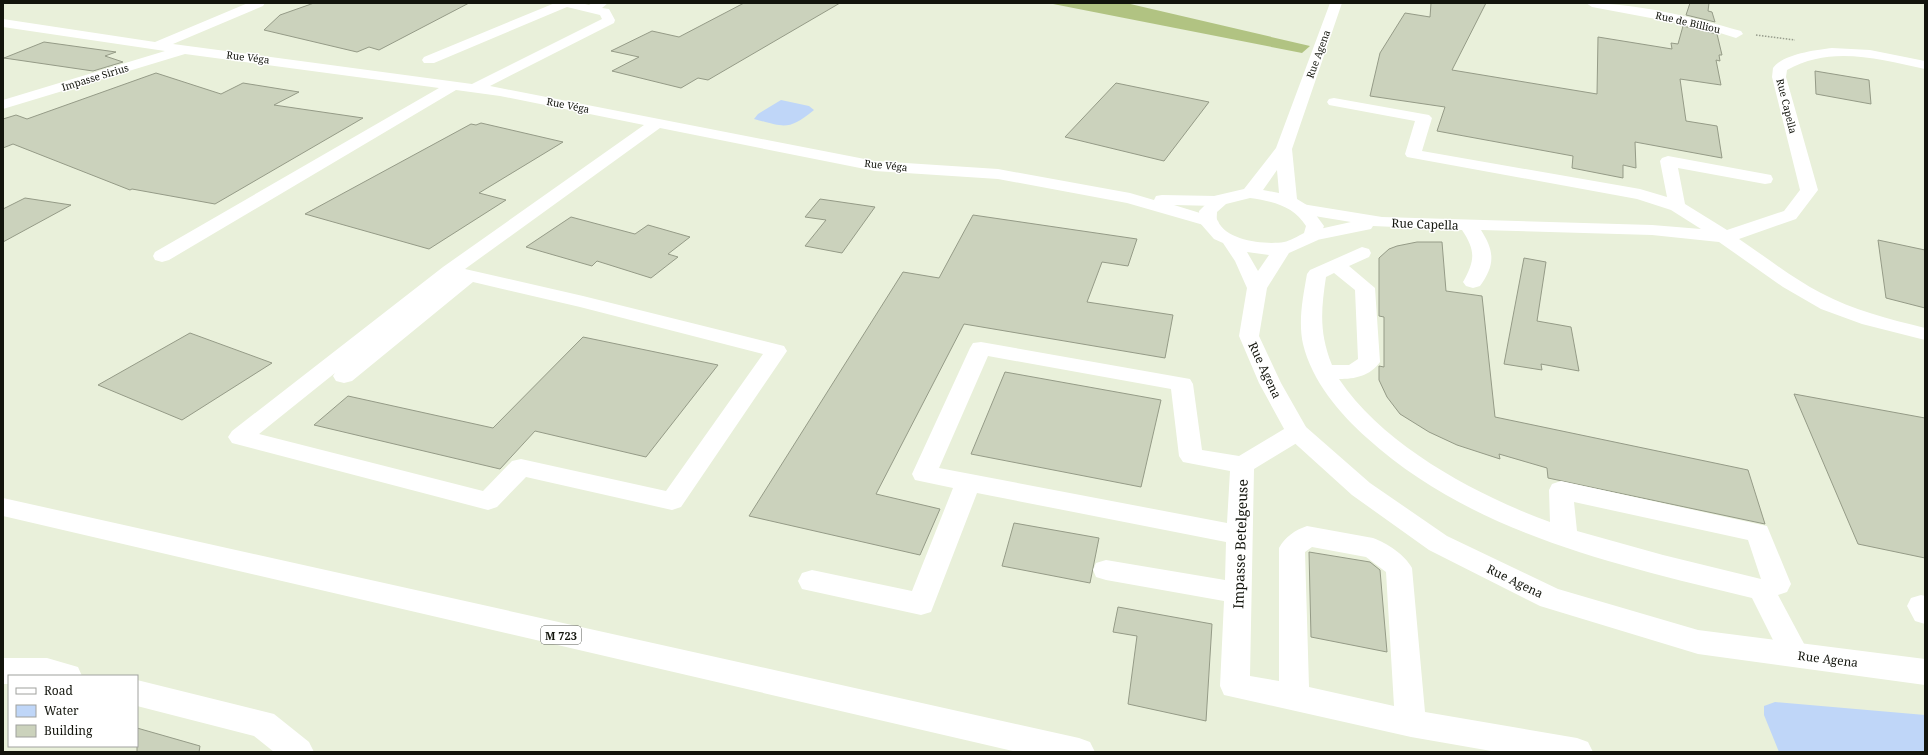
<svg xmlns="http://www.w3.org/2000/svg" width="1928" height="755" font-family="'Noto Serif',serif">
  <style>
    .forest { fill: #b1c382 }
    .water { fill: #bfd6f8 }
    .building { fill: #cbd2bc; stroke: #959b87 }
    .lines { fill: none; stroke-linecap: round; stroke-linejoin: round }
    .path { stroke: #979c8c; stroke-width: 1.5; stroke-dasharray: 1.5 1.5; stroke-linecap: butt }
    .minor { fill: #fff; fill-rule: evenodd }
    .major { fill: #fff; fill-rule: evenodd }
    .labels { text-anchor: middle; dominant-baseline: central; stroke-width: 3; stroke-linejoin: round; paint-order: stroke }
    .far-street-label { font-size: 10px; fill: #12140c; stroke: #fff }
    .shield { fill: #fff; stroke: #595a55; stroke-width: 1 }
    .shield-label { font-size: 11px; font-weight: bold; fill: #12140c }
    .street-label { font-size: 12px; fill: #12140c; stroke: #fff }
    .near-street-label { font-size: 14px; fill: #12140c; stroke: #fff }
  </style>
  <rect width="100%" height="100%" fill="#e9f0da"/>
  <!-- forest -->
  <path class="forest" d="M1048,3H1126L1310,46L1302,53Z"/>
  <!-- water -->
  <path class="water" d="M781,100L809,106L814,110C788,131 785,127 754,119L758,114Z
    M1775,702L1925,715V752H1779L1764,715V706Z"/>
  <!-- building -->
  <path class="building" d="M314,3H469L379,50L369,47L357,52L264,30L280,15Z
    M744,3H840L708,80L698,78L681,88L612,71L639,57L611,51L652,31L679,37Z
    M1431,3H1486L1452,70L1597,94L1598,37L1672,49L1671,43L1678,44L1683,26L1717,34L1722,55H1719L1720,61L1716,60L1721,85L1680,79L1686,121L1717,126L1722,158L1635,142L1636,168L1623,165V178L1572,168L1573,156L1437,131L1445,107L1370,96L1380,53L1405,13L1430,17Z
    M1690,3H1709L1708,11L1712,12L1715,22L1686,15Z
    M44,42L116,52L105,56L123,62L93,71L4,58Z
    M1815,71L1869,80L1871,104L1816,94Z
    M156,73L221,94L243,83L299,92L274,105L363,118L215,204L132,189L130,190L13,144L3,148V119L16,115L27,119Z
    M1116,83L1209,102L1164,161L1065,137Z
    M481,123L563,142L479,193L506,200L429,249L305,214L471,124L476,125Z
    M25,198L71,205L3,242V209Z
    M820,199L875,207L842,253L805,246L826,220L805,217Z
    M973,215L1137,239L1128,266L1102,262L1087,302L1173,315L1165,358L964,324L876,494L940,509L920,555L749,516L903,272L939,278Z
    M571,217L635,234L648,225L690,237L668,254L678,257L651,278L597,261L592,266L526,247Z
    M1878,240L1925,250V308L1886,298Z
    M1417,242H1442L1446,291L1482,296L1495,417L1748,470L1765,524L1548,478L1547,468L1499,454L1500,459L1457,445L1429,432L1400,414L1387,397L1379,380V366L1384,367V317L1379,316V258L1389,249L1397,246Z
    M1524,258L1546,262L1537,321L1571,327L1579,371L1541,364L1542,370L1504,364Z
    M190,333L272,363L182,420L98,385Z
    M583,337L718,365L646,457L535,431L500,469L314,425L348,396L493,428Z
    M1005,372L1161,400L1141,487L971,454Z
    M1794,394L1925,418V558L1858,544Z
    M1014,523L1099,538L1090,583L1002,566Z
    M1309,552L1370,562L1380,570L1387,652L1311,637Z
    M1118,607L1212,624L1206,721L1128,704L1137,636L1113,632Z
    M137,728L200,746L199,752H137Z"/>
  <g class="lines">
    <!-- path -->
    <path class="path" d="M1756,35L1795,40"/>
    <!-- minor -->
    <path class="minor" d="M248,3H265L263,6L173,44L472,84L602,19L600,15L567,7L434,63H424L422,60L424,57L555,3H581L589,5L592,3H608L602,8L609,9L615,20L614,23L490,86L875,161L998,169L1130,193L1154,200L1156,196L1162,195L1216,196L1222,197L1225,201L1222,205L1216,206L1174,205L1213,217L1216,221L1213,225L1207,226L1127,203L998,179L875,171L660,128L465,269L583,296L784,346L787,351L681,507L672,510L526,477L497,507L488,510L232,443L228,437L232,431L443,267L644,125L500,96L456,90L169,260L162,262L155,260L153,256L155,252L439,88L185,54L3,109V100L165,51L3,27V19L155,42ZM473,282L580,307L763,354L666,491L521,459L512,461L483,491L259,434L335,373L333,376L336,381L344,383L352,381Z
      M1586,3C1636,3 1692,17 1741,31L1743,34L1736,38L1704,28L1592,7Z
      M1832,48L1870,50L1925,61V69C1878,59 1831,45 1787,70L1786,77L1818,190L1796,219L1739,239C1766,257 1792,278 1821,293C1853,310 1889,319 1925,328V340L1862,324L1821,309L1783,287L1719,242L1652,235L1481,230C1495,252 1495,265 1480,286L1473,288L1466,286L1463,282C1475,260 1476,251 1462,230L1373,226L1371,229L1312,241L1306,240L1303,236L1306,232L1351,222L1302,214L1296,213L1293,209L1296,205L1302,204L1382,217L1652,225L1701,229L1671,210L1637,199L1407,157L1405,154L1415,121L1329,105L1327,102L1329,99L1334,98L1429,115L1432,118L1422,151L1640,189L1667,197L1660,161L1662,158L1668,156L1771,175L1773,179L1771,183L1765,184L1678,168L1685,204L1727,230L1784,211L1800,190L1772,77L1773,68C1783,54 1816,50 1832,48Z
      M1362,247L1369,249L1371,253L1369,257L1349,266L1375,288L1380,362C1370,376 1355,379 1339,379C1384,446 1476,495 1550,522L1549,490L1552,484L1561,481L1767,526L1791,584L1787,592L1778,595L1810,655L1805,664L1795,667L1785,664L1752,598C1617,565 1473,534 1367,438C1339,413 1312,381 1303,344C1298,321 1303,297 1307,274L1310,270ZM1334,273L1355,290L1358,359L1349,365H1332C1319,333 1321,310 1326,277ZM1574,502L1748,540L1761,579L1663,555L1577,531Z
      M981,342L1190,379L1193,384L1202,450L1239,456L1289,426L1297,424L1305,426L1309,432L1305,438L1254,469L1250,676L1279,681V548C1285,537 1295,530 1307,526L1373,538C1387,543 1405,555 1412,568L1425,712L1577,738L1588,742L1593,752H1497L1411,737L1224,695L1220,686L1224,601L1106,580L1096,577L1093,570L1096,563L1106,560L1225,580L1226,542L977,493L931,612L921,615L802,589L798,581L802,573L812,570L912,591L953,488L915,480L912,474L970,348L973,343ZM988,356L1171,389L1179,456L1183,462L1230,471L1227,523L939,468ZM1312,547L1366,557L1386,572L1394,706L1309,687L1305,552Z
      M1921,595L1925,596V624L1915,621L1907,606L1911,598Z
      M3,658H47L78,667L82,676H9V684H3Z
      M137,680L274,714L309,742L314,752H274L254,736L137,706Z"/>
    <!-- major -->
    <path class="major" d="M1330,3H1342L1292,149L1297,199L1310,207L1324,226L1318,240L1289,253L1267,288L1259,336L1281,383L1306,427L1370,483L1447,536L1558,589L1698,630L1925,659V685L1698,654L1540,606L1429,550L1352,495L1289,438L1259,383L1239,336L1247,288L1235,261L1223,243L1214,239L1200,223L1199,211L1214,196L1244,189L1276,148ZM1277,170L1279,193L1263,190ZM1250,198C1272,201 1294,206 1306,226L1304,233C1298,236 1290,241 1284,242C1266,245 1226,241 1218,221C1216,219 1217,215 1217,212L1226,204ZM1247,252L1269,255L1258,271Z
      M3,498L1079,738L1090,742L1095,752H1017L3,516Z"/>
  </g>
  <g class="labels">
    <!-- far-street labels -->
    <g class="far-street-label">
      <text transform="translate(1688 22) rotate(13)">Rue de Billiou</text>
      <text transform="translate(1318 54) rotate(-70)">Rue Agena</text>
      <text transform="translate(248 57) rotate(7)">Rue Véga</text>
      <text transform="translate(95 77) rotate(-17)">Impasse Sirius</text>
      <text transform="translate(568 105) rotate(11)">Rue Véga</text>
      <text transform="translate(1787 106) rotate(76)">Rue Capella</text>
      <text transform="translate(886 165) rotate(6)">Rue Véga</text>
    </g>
    <!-- shield labels -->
    <rect class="shield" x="541" y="626" width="40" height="18" rx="3"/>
    <g class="shield-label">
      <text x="561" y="635">M 723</text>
    </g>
    <!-- street labels -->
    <g class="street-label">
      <text transform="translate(1425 224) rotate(2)">Rue Capella</text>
      <text transform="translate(1265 370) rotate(65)">Rue Agena</text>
      <text transform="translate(1515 581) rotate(26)">Rue Agena</text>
      <text transform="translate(1828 659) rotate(7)">Rue Agena</text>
    </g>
    <!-- near-street labels -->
    <g class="near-street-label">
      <text transform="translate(1240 544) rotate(-88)">Impasse Betelgeuse</text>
    </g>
  </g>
  <!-- border -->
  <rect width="1928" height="755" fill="none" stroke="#12140c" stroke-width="8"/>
  <!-- legend -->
  <rect x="8" y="675" width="130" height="72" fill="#ffffff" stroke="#a0a19e"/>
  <rect x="16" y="688" width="20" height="6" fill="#ffffff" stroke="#a0a19e"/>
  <text x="44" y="695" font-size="12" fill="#12140c">Road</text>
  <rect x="16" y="705" width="20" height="12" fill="#bfd6f8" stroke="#a0a19e"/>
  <text x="44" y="715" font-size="12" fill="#12140c">Water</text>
  <rect x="16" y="725" width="20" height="12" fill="#cbd2bc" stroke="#a0a19e"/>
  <text x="44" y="735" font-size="12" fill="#12140c">Building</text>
</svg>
